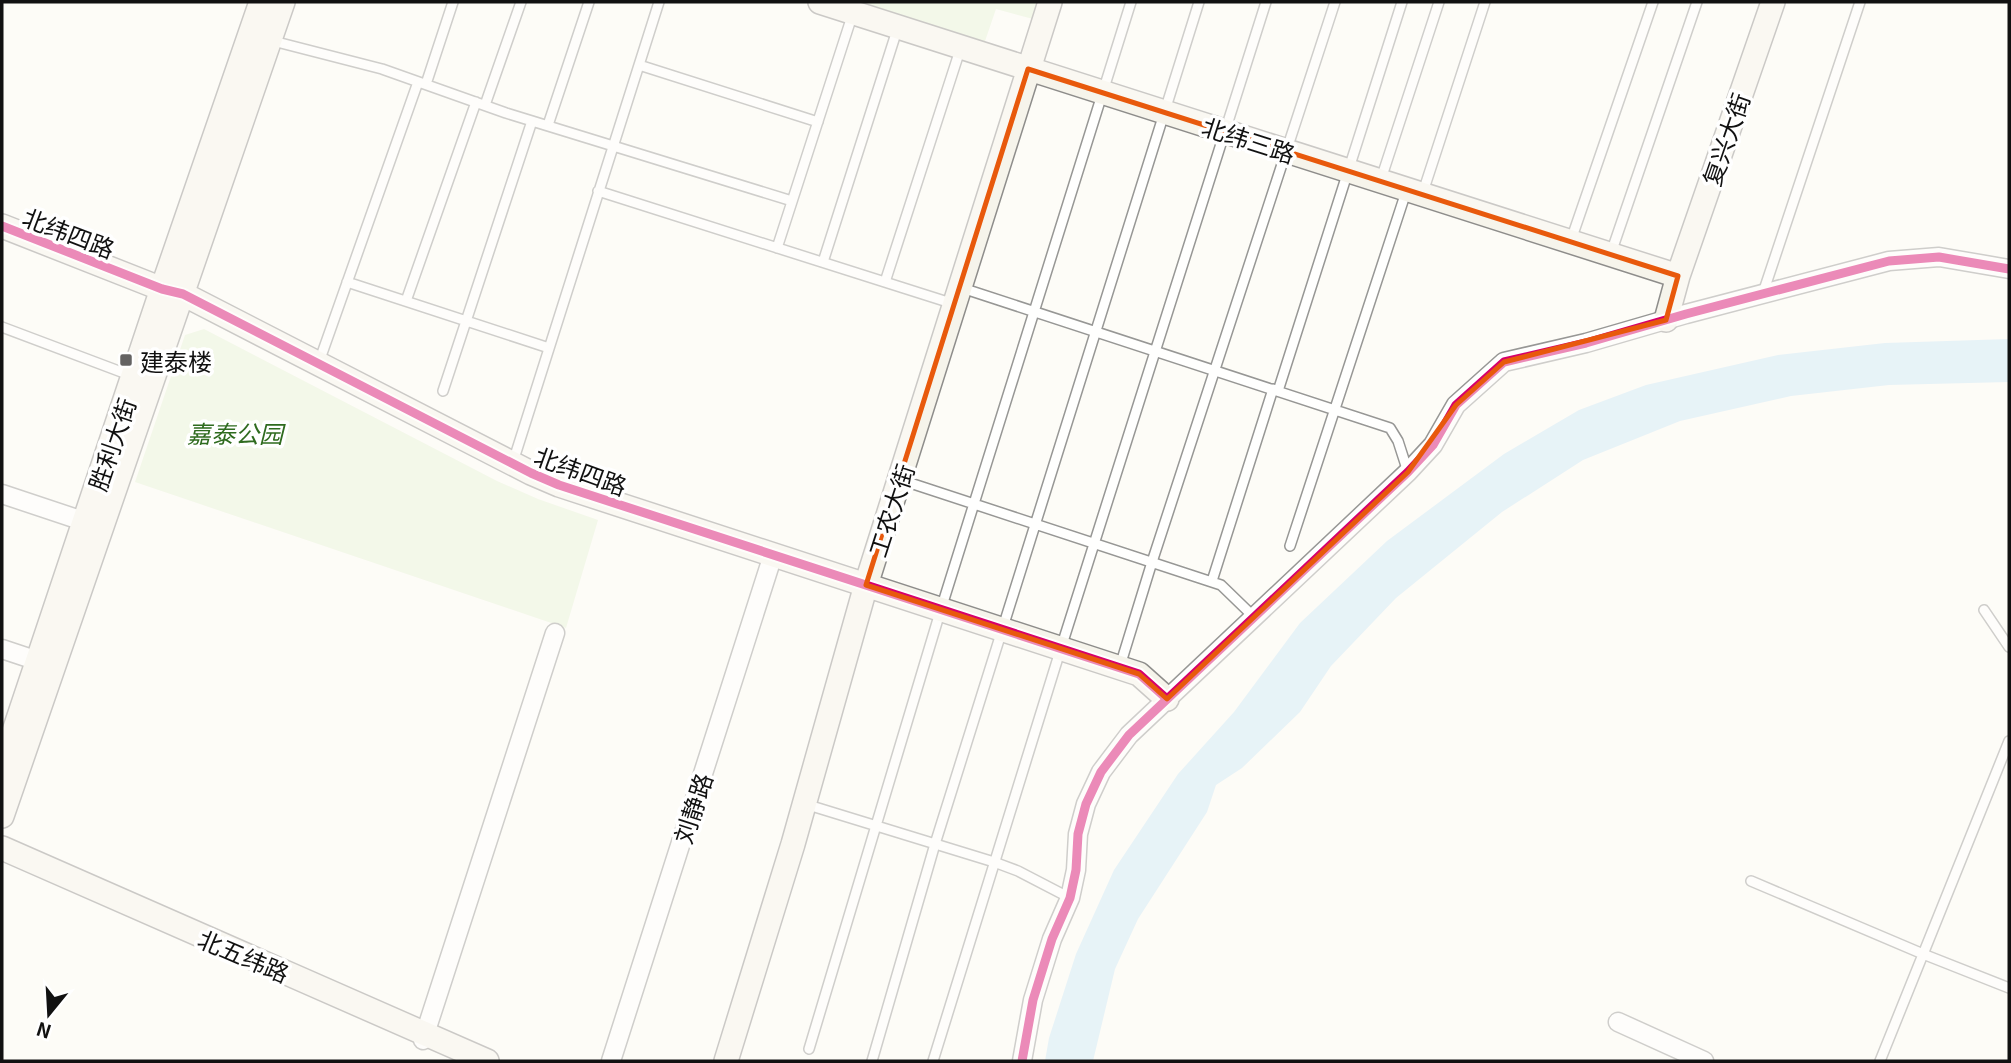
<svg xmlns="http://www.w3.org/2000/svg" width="2011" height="1063" font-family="Georgia,'Noto Sans SC',serif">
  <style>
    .green { fill: #e7f3d7 }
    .water { fill: #cde8f7 }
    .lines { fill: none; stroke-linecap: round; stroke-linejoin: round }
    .lane-casing { stroke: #979795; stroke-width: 12 }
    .street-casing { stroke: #979795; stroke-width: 21 }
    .secondary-casing { stroke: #8e8d8b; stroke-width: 26 }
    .lane { stroke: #fffffe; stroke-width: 9 }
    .street { stroke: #fffffe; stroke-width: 18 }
    .secondary { stroke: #f6f4eb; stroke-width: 23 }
    .cycleway-casing { stroke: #fff; stroke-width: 13 }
    .cycleway { stroke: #d6006c; stroke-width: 9 }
    .marked { fill: none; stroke: #e8590c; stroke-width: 5; stroke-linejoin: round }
    .poi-dot { fill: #646362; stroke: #fff; stroke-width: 2.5 }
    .labels { text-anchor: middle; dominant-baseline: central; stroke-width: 7; stroke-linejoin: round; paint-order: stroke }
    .street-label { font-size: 24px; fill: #111; stroke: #fff }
    .poi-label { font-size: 24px; fill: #111; stroke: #fff; text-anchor: start }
    .park-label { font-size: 24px; font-style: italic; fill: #2f6b1f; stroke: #fff }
  </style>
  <rect width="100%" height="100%" fill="#fdfcf7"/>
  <!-- green -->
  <path class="green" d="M840,2H1039L1033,19L996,9L983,47Z
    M204,329L497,481L538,499L598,520L566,628L135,482L185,335Z"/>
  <!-- water -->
  <path class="water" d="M2009,339V382L1889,385L1791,396L1680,421L1583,460L1502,512L1396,598L1331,666L1300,712L1242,768L1216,785L1207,812L1138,919L1115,969L1093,1061H1045L1049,1038L1076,954L1114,870L1178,774L1234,712L1300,623L1387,541L1504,454L1579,410L1646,385L1778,355L1885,343Z"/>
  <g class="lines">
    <!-- lane casing -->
    <g class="lane-casing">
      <path id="lane" d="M269,40L382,69L506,113L792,201
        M639,65L818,122
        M426,84L453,2
        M485,105L521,2
        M548,125L589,2
        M1381,179L1439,2
        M598,191L954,304
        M1423,192L1485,2
        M1571,240L1653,2
        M777,248L853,13
        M1611,253L1697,2
        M823,262L898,27
        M347,282L549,348
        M885,282L961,47
        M962,288L1390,428L1398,441L1408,472
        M1763,293L1860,2
        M406,301L476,102
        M2,327L132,376
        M319,362L418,82
        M443,391L532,121
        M1278,391L1402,2
        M513,462L659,2
        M901,480L1221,585L1254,617
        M1290,546L1406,192
        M1212,581L1273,389
        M1984,610L2009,647
        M1120,666L1152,562L1335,2
        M805,804L994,862L1018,871L1070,898
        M1751,881L1923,954L2009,988
        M809,1049L941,609L1131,2
        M872,1061L935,844L1199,2
        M933,1061L1061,648L1266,2
        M1880,1061L2009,741"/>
    </g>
    <!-- street casing -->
    <g class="street-casing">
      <path id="street" d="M2,494L95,525
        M2,649L38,661
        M1618,1022L1704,1061
        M423,1040L555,633
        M611,1061L773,555
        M1022,1061L1033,1000L1052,939L1070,898L1076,870L1078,834L1086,804L1101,772L1129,735L1408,472L1433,445L1456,405L1504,362L1586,343L1686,314L1889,261L1939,257L2009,269"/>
    </g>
    <!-- secondary casing -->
    <g class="secondary-casing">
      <path id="secondary" d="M820,2L1678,276
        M2,226L162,289L183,294L531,473L559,485L1139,674L1167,699
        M1666,320L1678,276L1773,2
        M2,767L162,289L261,2
        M2,816L283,2
        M2,848L487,1061
        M726,1061L793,844L866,585L1050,2"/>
    </g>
    <!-- lane -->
    <use href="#lane" class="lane"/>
    <!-- street -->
    <use href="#street" class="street"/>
    <!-- secondary -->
    <use href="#secondary" class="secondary"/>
    <!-- cycleway casing -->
    <g class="cycleway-casing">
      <path id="cycleway" d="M2,226L162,289L183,294L531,473L559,485L1139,674L1167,699
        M1022,1061L1033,1000L1052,939L1070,898L1076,870L1078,834L1086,804L1101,772L1129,735L1408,472L1433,445L1456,405L1504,362L1586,343L1686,314L1889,261L1939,257L2009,269"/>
    </g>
    <!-- cycleway -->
    <use href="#cycleway" class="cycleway"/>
  </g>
  <!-- marked area -->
  <path d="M0 0H2011V1063H0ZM1028,69L1678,276L1666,320L1504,362L1456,405L1408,472L1167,699L1139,674L866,585Z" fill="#fdfcf7" fill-opacity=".55" fill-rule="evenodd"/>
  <path class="marked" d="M1028,69L1678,276L1666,320L1504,362L1456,405L1408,472L1167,699L1139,674L866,585Z"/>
  <!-- markers -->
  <rect class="poi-dot" x="119" y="353" width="14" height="14" rx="3.5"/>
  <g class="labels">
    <!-- street labels -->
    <g class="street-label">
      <text transform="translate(1249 139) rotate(18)">北纬三路</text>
      <text transform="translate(1725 139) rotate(-71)">复兴大街</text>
      <text transform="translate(69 232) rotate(21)">北纬四路</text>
      <text transform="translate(111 444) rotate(-71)">胜利大街</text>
      <text transform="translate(581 470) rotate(20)">北纬四路</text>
      <text transform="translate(890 510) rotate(-72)">工农大街</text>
      <text transform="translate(692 808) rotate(-72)">刘静路</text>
      <text transform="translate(244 955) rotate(23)">北五纬路</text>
    </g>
    <!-- poi labels -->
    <g class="poi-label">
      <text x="140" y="360">建泰楼</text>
    </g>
    <!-- park labels -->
    <g class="park-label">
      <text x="235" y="432">嘉泰公园</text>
    </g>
  </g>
  <!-- border -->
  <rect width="2011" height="1063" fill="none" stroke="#111111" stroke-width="7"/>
  <!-- north arrow -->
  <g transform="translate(49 1014) rotate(198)" stroke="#ffffff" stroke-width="5" paint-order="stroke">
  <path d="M0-5L12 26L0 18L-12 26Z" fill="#111111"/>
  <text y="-10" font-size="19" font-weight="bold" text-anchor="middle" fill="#111111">N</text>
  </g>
</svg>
